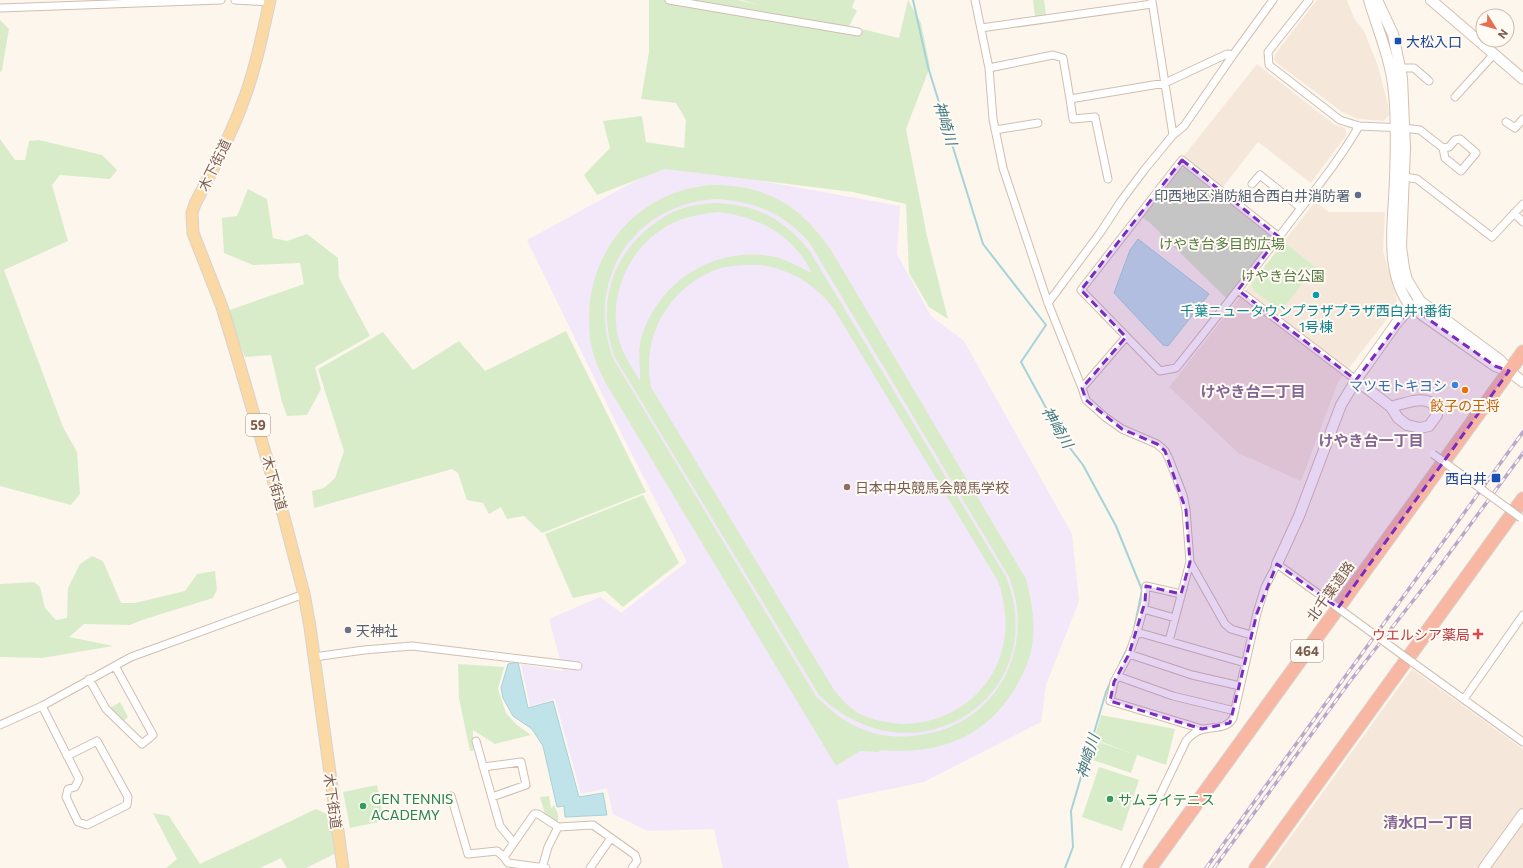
<svg xmlns="http://www.w3.org/2000/svg" width="1523" height="868" font-family="Commissioner,'Noto Sans JP',sans-serif">
  <style>
    .residential { fill: #f5e8da }
    .education { fill: #f3e8fa }
    .green { fill: #d8ecc9; fill-rule: evenodd }
    .water { fill: #bfe3e8; stroke: #a5d3da }
    .lines { fill: none; stroke-linecap: round; stroke-linejoin: round }
    .stream { stroke: #a5d3da; stroke-width: 2 }
    .street-casing { stroke: #d1beb0; stroke-width: 9 }
    .secondary-casing { stroke: #d6c0b0; stroke-width: 12 }
    .primary-casing { stroke: #dad1cd; stroke-width: 13 }
    .highway-casing { stroke: #dad1cd; stroke-width: 15 }
    .street { stroke: #fff; stroke-width: 7 }
    .secondary { stroke: #fff; stroke-width: 10 }
    .primary { stroke: #fbd9a5; stroke-width: 11 }
    .highway { stroke: #f7b7a3; stroke-width: 13 }
    .rail-casing { stroke: #b9a8c9; stroke-width: 3.5 }
    .rail { stroke: #fffaf3; stroke-width: 2; stroke-dasharray: 6; stroke-linecap: butt }
    .street-bridge-casing { stroke: #d1beb0; stroke-width: 9; stroke-linecap: butt }
    .street-bridge { stroke: #fff; stroke-width: 7 }
    .marked { fill: #7b2cbf; fill-opacity: 0.2; stroke: #7b2cbf; stroke-width: 3; stroke-dasharray: 8 5; stroke-linejoin: round }
    .transit-dot { fill: #1a4fb4; stroke: #fffaf3; stroke-width: 1.5 }
    .service-dot { fill: #5c6f8a; stroke: #fffaf3; stroke-width: 1.5 }
    .culture-dot { fill: #0f9aa8; stroke: #fffaf3; stroke-width: 1.5 }
    .shop-dot { fill: #3f7fe0; stroke: #fffaf3; stroke-width: 1.5 }
    .food-dot { fill: #e8710a; stroke: #fffaf3; stroke-width: 1.5 }
    .education-dot { fill: #8d6e63; stroke: #fffaf3; stroke-width: 1.5 }
    .worship-dot { fill: #6b7280; stroke: #fffaf3; stroke-width: 1.5 }
    .health-dot { fill: #e0444e; stroke: #fffaf3; stroke-width: 1.5 }
    .leisure-dot { fill: #2e9e5b; stroke: #fffaf3; stroke-width: 1.5 }
    .labels { text-anchor: middle; dominant-baseline: central; stroke-width: 4; stroke-linejoin: round; paint-order: stroke }
    .shield { fill: #fffaf3; stroke: #a28b7f; stroke-width: 1 }
    .shield-label { font-size: 13px; font-weight: bold; fill: #7a5c4d }
    .transit-label { font-size: 14px; fill: #164399; stroke: #fffaf3; text-anchor: start }
    .street-label { font-size: 14px; fill: #7a5c4d; stroke: #fffaf3 }
    .service-label { font-size: 14px; fill: #4e5e75; stroke: #fffaf3; text-anchor: end }
    .park-label { font-size: 14px; fill: #537a41; stroke: #fffaf3 }
    .culture-label { font-size: 14px; fill: #0d838f; stroke: #fffaf3 }
    .shop-label { font-size: 14px; fill: #366cbe; stroke: #fffaf3; text-anchor: end }
    .food-label { font-size: 14px; fill: #c56008; stroke: #fffaf3 }
    .education-label { font-size: 14px; fill: #785e54; stroke: #fffaf3; text-anchor: start }
    .worship-label { font-size: 14px; fill: #5b616d; stroke: #fffaf3; text-anchor: start }
    .health-label { font-size: 14px; fill: #be3a42; stroke: #fffaf3; text-anchor: end }
    .leisure-label { font-size: 14px; fill: #27864d; stroke: #fffaf3; text-anchor: start }
    .water-label { font-size: 15px; font-style: italic; fill: #437c86; stroke: #fffaf3 }
    .neighbourhood-label { font-size: 15px; font-weight: bold; fill: #846695; stroke: #fffaf3 }
  </style>
  <rect width="100%" height="100%" fill="#fdf6ec"/>
  <!-- residential -->
  <path class="residential" d="M1317,0H1347L1354,18L1364,31L1378,66L1388,105L1389,115L1384,121L1358,119L1342,112L1277,63L1274,59L1275,54Z
    M1257,64L1335,125L1345,128L1347,134L1311,183L1258,142L1223,187L1183,157Z
    M1315,202L1329,212H1385L1383,251L1397,300V306L1338,382L1301,481L1238,453L1169,387Z
    M1412,669L1523,749V868H1268Z"/>
  <!-- education -->
  <path class="education" d="M661,167H685L900,206L897,254L931,316L964,341L1072,534L1079,601L1046,685L1041,722L924,782L837,800L849,868H723L714,829L648,831L613,814L607,788L581,794L555,699L530,706L521,664L563,671L549,619L600,597L621,613L687,562L624,439L527,240Z"/>
  <!-- green -->
  <path class="green" d="M649,0H738L759,5L742,0H855L852,7L857,11L849,26L899,38L908,0L921,23L930,67L906,129L927,236L948,319L929,307L909,273L906,204L853,192L665,169L597,195L584,175L610,148L603,121L642,116L646,142L684,148L686,120L676,103L641,99L649,52Z
    M1033,0H1044L1046,15L1035,16Z
    M0,20L9,29L2,70L0,73Z
    M0,139L15,160H25L29,141L39,140L102,155L117,170L110,179L60,175L52,185L68,241L4,270L63,427L77,452L80,494L71,505L0,486Z
    M1186,167L1272,235V240L1227,299L1150,223L1142,217L1181,168Z
    M712,185C767,185 800,205 831,250L1026,579C1031,599 1035,618 1033,639C1031,658 1024,674 1014,690C984,739 936,755 881,750L878,752L860,751L836,766L613,395C603,379 595,363 591,345C589,335 589,325 589,315C591,245 642,190 712,185ZM717,199C756,202 783,213 809,242L1009,577C1037,648 996,726 919,735C900,738 880,737 862,729C844,722 830,710 816,696L614,360C583,282 633,203 717,199Z
    M248,189L267,199L273,238L287,241L307,234L338,258L339,278L370,336L315,367L321,389L307,415L287,416L282,402L271,355L245,357L227,311L304,284L300,263L253,265L224,253L222,218L237,216Z
    M714,203C755,204 783,218 809,250L1006,577C1054,697 913,787 819,695L614,356C599,311 607,266 643,233C652,225 662,217 673,212C686,206 700,204 714,203ZM719,212C761,218 792,234 812,273C798,267 786,258 770,256C712,247 657,283 641,339C637,355 641,367 640,381C634,371 627,360 622,349C605,307 624,254 661,230C678,218 698,214 719,212ZM761,265C792,270 815,284 834,309L998,581C1002,592 1004,602 1005,614C1011,675 963,724 902,724C888,723 871,720 858,713C849,707 841,699 834,690L651,387C641,337 668,289 715,270C729,265 746,265 761,265Z
    M1284,242L1315,267L1281,311L1254,291L1251,284Z
    M566,331L646,492L542,533L524,516L507,519L501,507L489,514L483,503L467,500L458,473L452,469L314,508L312,491L324,488L335,478L344,451L318,369L383,332L413,370L459,341L485,371Z
    M643,495L679,563L623,607L605,591L573,598L545,534Z
    M92,556L103,561L121,603H135L185,591L197,574L215,571L217,590L213,598L142,620L130,625L84,624L69,637L113,646L42,658L0,657V584L34,582L40,587L45,608L56,620L67,618L68,588L80,564Z
    M458,664L504,667L498,689L506,713L517,725L531,735L495,744L473,730V751H470L459,698Z
    M120,702L128,717L122,722L110,708Z
    M1101,715L1175,729L1166,765L1137,755L1131,773L1090,759L1096,741L1133,754L1094,739Z
    M1099,767L1139,780L1122,831L1082,817Z
    M377,785L384,821L350,828L343,792Z
    M549,796L551,808L554,805L558,814V823L545,814L540,797Z
    M316,809L331,816L336,853L306,868H287L281,858L260,868H166L177,859L153,813L169,816L200,864Z"/>
  <!-- water -->
  <path class="water" d="M1138,239L1209,294L1168,346L1163,345L1114,293L1130,250Z
    M518,662L528,708L553,701L579,797L603,793L607,815L565,817L564,806L557,807L543,746L532,729L513,716L503,698L501,688L508,664Z"/>
  <g class="lines">
    <!-- stream -->
    <path class="stream" d="M913,0L928,67L983,244L1046,325L1021,362L1063,439L1083,465L1116,526L1142,590L1133,634
      M1120,663L1128,647
      M1065,868L1073,847L1071,811L1106,692L1111,681"/>
    <!-- street casing -->
    <g class="street-casing">
      <path id="street" d="M235,0L270,2
        M669,0L858,32
        M975,0L989,68L993,119L1003,168L1048,303L1082,388L1086,400L1105,417L1122,429L1157,444L1165,451L1169,459L1183,495L1186,510L1190,562L1225,624L1231,629L1251,635
        M1309,0L1268,52L1269,65L1340,120L1359,126L1404,128L1420,130L1443,148L1449,147L1455,140L1460,139L1476,153L1461,171L1445,158L1443,148
        M1152,1L1173,135
        M0,8L221,0
        M981,28L1152,4
        M989,68L1053,55L1063,58L1070,99L1165,83L1227,54L1233,55
        M1400,68H1414L1429,81
        M1455,97L1494,54
        M1070,99L1073,119L1095,117L1108,179
        M1506,122L1515,128L1523,119
        M995,130L1038,123
        M1404,177L1417,179L1492,237L1523,204
        M1252,184L1260,175L1301,208
        M1514,213L1523,222
        M1279,237L1182,160L1081,290L1160,371L1176,368C1214,321 1251,273 1288,225C1313,192 1339,161 1359,126
        M1238,290L1356,380
        M1048,303L1100,233L1121,201L1145,169L1173,135L1184,126L1233,55L1273,0
        M1082,388L1126,337
        M1181,594L1146,586L1145,602L1137,632L1129,654L1114,682L1110,701L1202,729
        M1143,609L1175,618
        M1137,632L1245,663
        M1169,641L1190,562
        M1129,654L1192,675L1240,686
        M314,657L364,650L412,646L578,666
        M1412,662L1523,742
        M1117,676L1173,696L1235,711
        M89,679L106,709L142,744L153,735L115,666
        M1464,699L1523,615
        M42,706L79,779L75,787L68,789L66,797L78,822L87,825L127,805L128,797L97,741L67,756
        M0,725L42,706L131,657L304,594
        M476,741L500,826L514,843
        M483,767L521,762L526,785L492,797
        M451,796L468,854L497,851L504,857
        M542,868L548,847L558,827
        M546,868L508,863L504,857L534,814H538L558,827L593,825L635,855L637,861L632,868
        M590,868L611,838
        M1125,868L1186,741C1190,736 1195,732 1201,730C1213,726 1227,730 1233,718L1257,613L1265,587L1277,564L1334,605"/>
    </g>
    <!-- secondary casing -->
    <g class="secondary-casing">
      <path id="secondary" d="M1369,0C1378,30 1392,63 1394,93C1397,121 1396,150 1395,178C1394,220 1383,271 1411,307L1495,366L1509,371
        M1377,0L1393,34L1402,78L1405,148L1401,247L1404,268L1407,280L1420,301L1500,360L1509,371L1523,382
        M1431,0L1523,79
        M1356,380L1391,407L1398,418L1407,425L1420,428L1429,426L1437,415C1436,412 1435,408 1434,406C1426,394 1402,404 1391,407
        M1277,564L1299,516L1341,405L1356,380L1398,321L1411,307L1415,305
        M1484,868L1523,814"/>
    </g>
    <!-- primary casing -->
    <g class="primary-casing">
      <path id="primary" d="M270,0C262,36 255,72 241,107C229,140 211,172 195,204L192,213L193,233L222,307L236,353L285,521L304,594L310,627L343,868"/>
    </g>
    <!-- highway casing -->
    <g class="highway-casing">
      <path id="highway" d="M1150,868L1523,352
        M1256,868L1523,499"/>
    </g>
    <!-- street -->
    <use href="#street" class="street"/>
    <!-- secondary -->
    <use href="#secondary" class="secondary"/>
    <!-- primary -->
    <use href="#primary" class="primary"/>
    <!-- highway -->
    <use href="#highway" class="highway"/>
    <!-- rail casing -->
    <g class="rail-casing">
      <path id="rail" d="M1206,868L1523,432
        M1214,868L1351,680L1434,574L1523,453"/>
    </g>
    <!-- rail -->
    <use href="#rail" class="rail"/>
    <!-- street-bridge casing -->
    <g class="street-bridge-casing">
      <path id="street-bridge" d="M1433,454L1521,518
        M1334,605L1412,662"/>
    </g>
    <!-- street-bridge -->
    <use href="#street-bridge" class="street-bridge"/>
  </g>
  <!-- marked area -->
  <path class="marked" d="M1182,160L1279,237L1238,290L1356,380L1411,307L1495,366L1509,371L1338,608L1277,564L1257,613L1230,723L1202,729L1110,701L1114,682L1129,654L1145,602L1146,586L1181,594L1190,562L1186,510L1165,451L1157,444L1122,429L1086,400L1082,388L1126,337L1081,290Z"/>
  <!-- markers -->
  <g class="transit-dot">
    <rect x="1394" y="37" width="8" height="8" rx="2"/>
    <rect x="1491" y="473" width="10" height="10" rx="2"/>
  </g>
  <circle class="service-dot" cx="1358" cy="195" r="4"/>
  <circle class="culture-dot" cx="1316" cy="295" r="4"/>
  <circle class="shop-dot" cx="1455" cy="385" r="4"/>
  <circle class="food-dot" cx="1465" cy="390" r="4"/>
  <circle class="education-dot" cx="847" cy="487" r="4"/>
  <circle class="worship-dot" cx="348" cy="630" r="4"/>
  <path class="health-dot" d="M1476 628h4v4h4v4h-4v4h-4v-4h-4v-4h4z"/>
  <g class="leisure-dot">
    <circle cx="1110" cy="799" r="4"/>
    <circle cx="363" cy="806" r="4"/>
  </g>
  <g class="labels">
    <!-- shield labels -->
    <g class="shield">
      <rect x="246" y="414" width="24" height="22" rx="3"/>
      <rect x="1291" y="640" width="32" height="22" rx="3"/>
    </g>
    <g class="shield-label">
      <text x="258" y="425">59</text>
      <text x="1307" y="651">464</text>
    </g>
    <!-- transit labels -->
    <g class="transit-label">
      <text x="1406" y="41">大松入口</text>
      <text x="1487" y="478" text-anchor="end">西白井</text>
    </g>
    <!-- street labels -->
    <g class="street-label">
      <text transform="translate(214 165) rotate(-64)">木下街道</text>
      <text transform="translate(275 483) rotate(74)">木下街道</text>
      <text transform="translate(1330 591) rotate(-54)">北千葉道路</text>
      <text transform="translate(333 801) rotate(82)">木下街道</text>
    </g>
    <!-- service labels -->
    <g class="service-label">
      <text x="1350" y="195">印西地区消防組合西白井消防署</text>
    </g>
    <!-- park labels -->
    <g class="park-label">
      <text x="1222" y="243">けやき台多目的広場</text>
      <text x="1283" y="275">けやき台公園</text>
    </g>
    <!-- culture labels -->
    <g class="culture-label">
      <text x="1316" y="310">千葉ニュータウンプラザプラザ西白井1番街<tspan x="1316" dy="16">1号棟</tspan></text>
    </g>
    <!-- shop labels -->
    <g class="shop-label">
      <text x="1447" y="385">マツモトキヨシ</text>
    </g>
    <!-- food labels -->
    <g class="food-label">
      <text x="1465" y="405">餃子の王将</text>
    </g>
    <!-- education labels -->
    <g class="education-label">
      <text x="855" y="487">日本中央競馬会競馬学校</text>
    </g>
    <!-- worship labels -->
    <g class="worship-label">
      <text x="356" y="630">天神社</text>
    </g>
    <!-- health labels -->
    <g class="health-label">
      <text x="1470" y="634">ウエルシア薬局</text>
    </g>
    <!-- leisure labels -->
    <g class="leisure-label">
      <text x="371" y="798">GEN TENNIS<tspan x="371" dy="16">ACADEMY</tspan></text>
      <text x="1118" y="799">サムライテニス</text>
    </g>
    <!-- water labels -->
    <g class="water-label">
      <text transform="translate(946 123) rotate(73)">神崎川</text>
      <text transform="translate(1058 427) rotate(59)">神崎川</text>
      <text transform="translate(1087 756) rotate(-73)">神崎川</text>
    </g>
    <!-- neighbourhood labels -->
    <g class="neighbourhood-label">
      <text x="1253" y="391">けやき台二丁目</text>
      <text x="1371" y="440">けやき台一丁目</text>
      <text x="1428" y="822">清水口一丁目</text>
    </g>
  </g>
  <!-- north arrow -->
  <g transform="translate(1495 28) rotate(127)"><circle r="19" fill="#fffaf3" stroke="#cabbb1"/>
  <path d="M0-3L7 15L0 10L-7 15Z" fill="#e76f51"/>
  <text y="-6" font-size="11" font-weight="bold" text-anchor="middle" fill="#7a5c4d">N</text>
  </g>
</svg>
